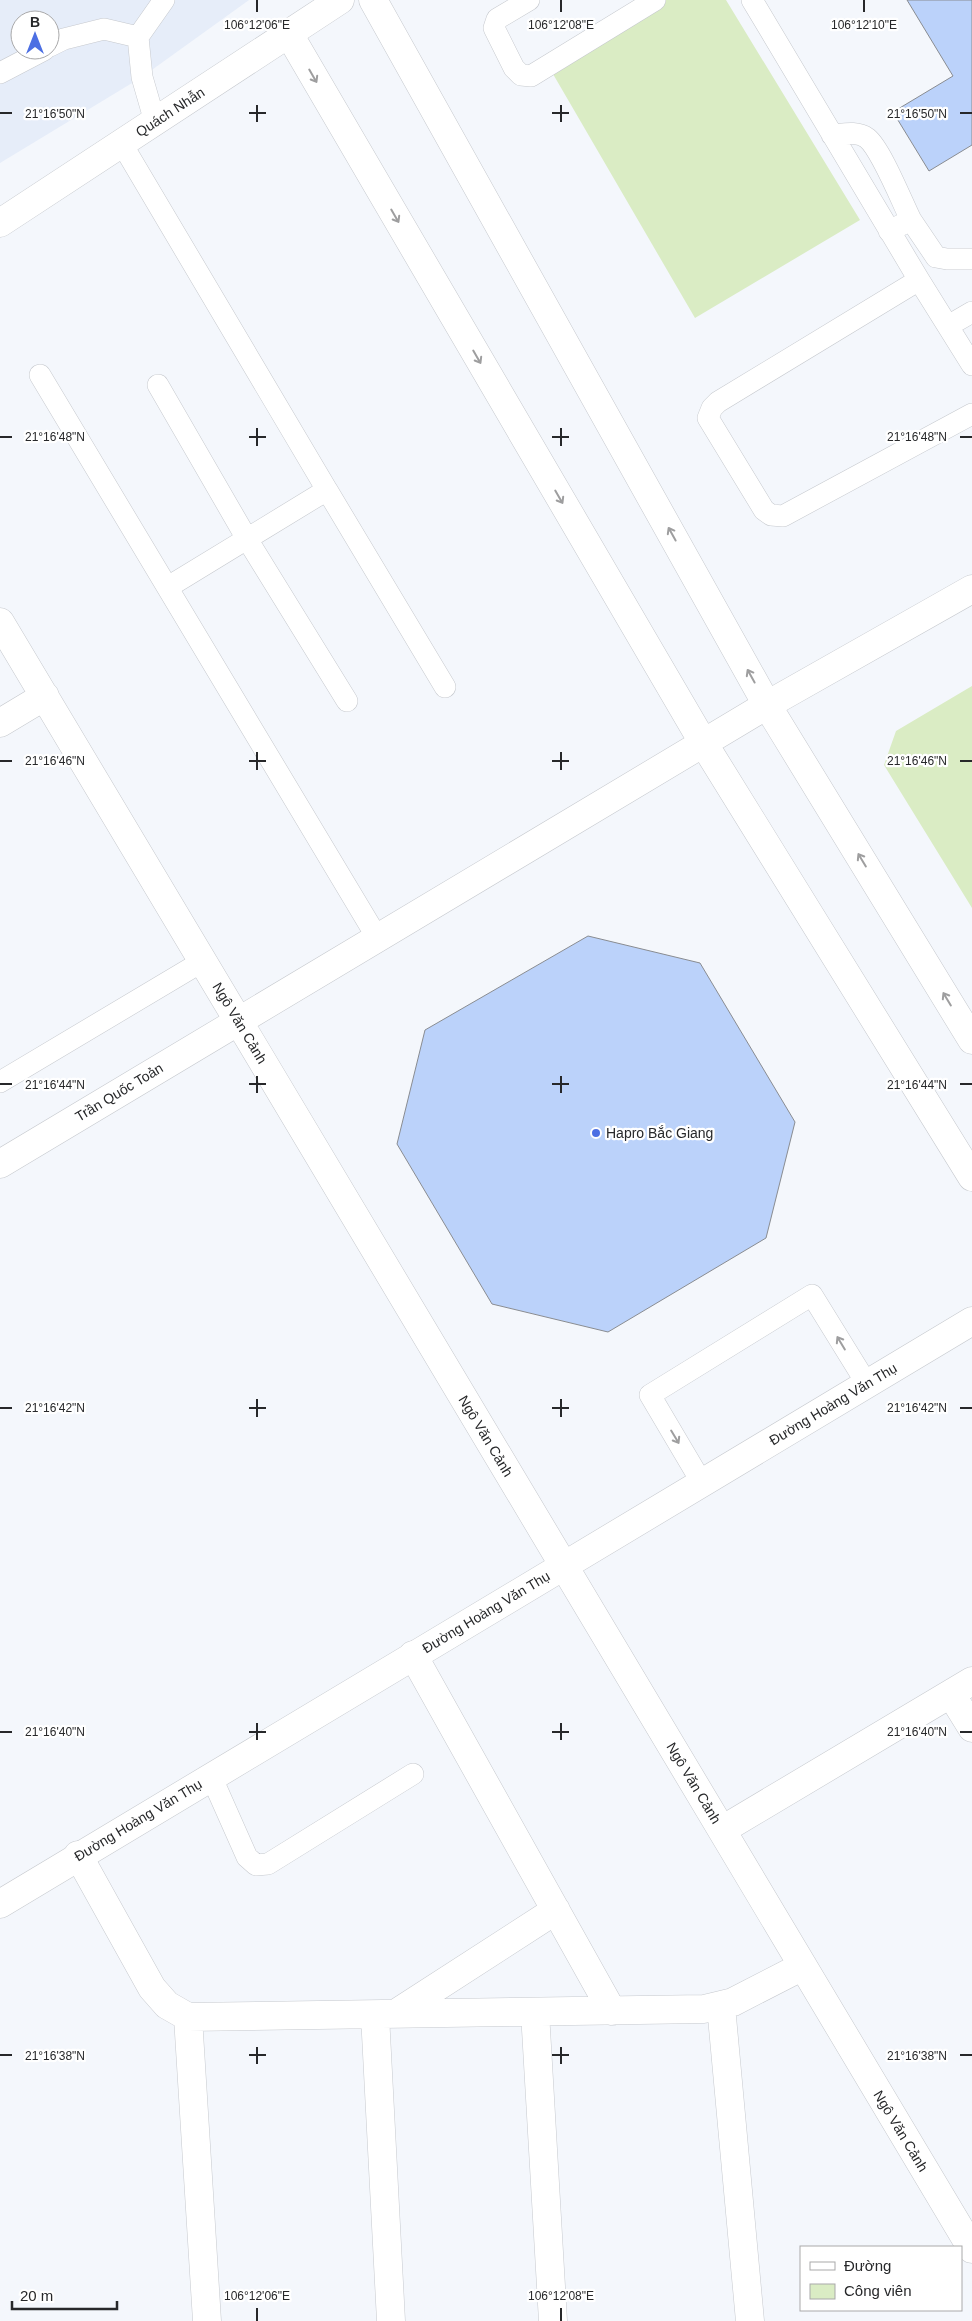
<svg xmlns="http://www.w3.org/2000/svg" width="972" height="2321" font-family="Arial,sans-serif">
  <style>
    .built { fill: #e6edf9; fill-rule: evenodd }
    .green { fill: #daecc4 }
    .building { fill: #bbd2fa; stroke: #898c91 }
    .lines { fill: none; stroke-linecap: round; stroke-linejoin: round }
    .service-casing { stroke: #c6c9ce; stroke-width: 22 }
    .minor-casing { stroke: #c6c9ce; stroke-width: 29 }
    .tertiary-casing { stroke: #c6c9ce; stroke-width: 29 }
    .service { stroke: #fff; stroke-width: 21 }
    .minor { stroke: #fff; stroke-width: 28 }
    .tertiary { stroke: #fff; stroke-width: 28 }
    .oneway { stroke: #9e9e9f }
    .ticks { fill: none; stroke: #27282a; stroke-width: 2 }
    .poi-dot { fill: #4c6fe3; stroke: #fff; stroke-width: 2 }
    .labels { text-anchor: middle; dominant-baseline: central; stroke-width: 4.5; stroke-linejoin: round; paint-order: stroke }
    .street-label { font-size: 14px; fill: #27282a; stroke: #fff }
    .poi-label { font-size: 14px; fill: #27282a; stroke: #fff; text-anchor: start }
    .ticks-label { font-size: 12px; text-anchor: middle; fill: #27282a; stroke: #fff; stroke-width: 4.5; stroke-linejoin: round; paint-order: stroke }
  </style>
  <rect width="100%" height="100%" fill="#f4f7fc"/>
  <!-- built -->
  <path class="built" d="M0,0H249L142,77L0,163ZM20,20H50V50H20Z"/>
  <!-- green -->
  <path class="green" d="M648,0H726L860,220L695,318L546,62Z
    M972,686V908L884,765L896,731Z"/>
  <!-- building -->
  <path class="building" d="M907,0H972V145L929,171L893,112L953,76Z
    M588,936L700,963L795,1122L766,1238L608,1332L492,1304L397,1144L425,1030Z"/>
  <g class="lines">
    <!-- service casing -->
    <g class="service-casing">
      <path id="service" d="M529,0L497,19L494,28L514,68L521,75L531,76L655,0
        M752,0L919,280L972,365
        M50,46L64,39L104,29L138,37
        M0,73L44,50
        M155,122L142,77L138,37L164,0
        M832,135C844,134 857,131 867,138C881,149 902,202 911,220L889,231
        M122,144L327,490L168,587
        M911,220L936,257L947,259H972
        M919,280L718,402L712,408L708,418L764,510L771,515L783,516L972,414
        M948,326L972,312
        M40,375L378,939
        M158,385L247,539L347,701
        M327,490L445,687
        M0,1082L203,961
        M702,1483L650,1395L812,1295L867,1384
        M211,1776L247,1857L256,1865L268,1864L413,1774"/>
    </g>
    <!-- minor casing -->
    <g class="minor-casing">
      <path id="minor" d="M373,0L767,705L972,1040
        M289,34L704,744L972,1177
        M0,622L972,2249
        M0,723L45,696
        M0,1164L767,705L972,589
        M413,1655L612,2011
        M951,1694L972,1728
        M722,1830L972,1681
        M78,1855L152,1988L167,2005L188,2017L704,2009L733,2002L803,1966
        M721,2006L750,2321
        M535,2012L553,2321
        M395,2014L556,1910
        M375,2015L391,2321
        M188,2017L207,2321"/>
    </g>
    <!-- tertiary casing -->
    <g class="tertiary-casing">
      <path id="tertiary" d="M0,223L340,0
        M0,1904L972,1321"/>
    </g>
    <!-- service -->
    <use href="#service" class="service"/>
    <!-- minor -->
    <use href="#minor" class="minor"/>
    <!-- tertiary -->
    <use href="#tertiary" class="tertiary"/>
  </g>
  <!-- one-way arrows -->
  <defs><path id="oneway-shaft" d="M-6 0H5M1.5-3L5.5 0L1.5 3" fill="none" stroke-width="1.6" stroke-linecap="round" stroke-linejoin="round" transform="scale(1.25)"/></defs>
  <g class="oneway">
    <use href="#oneway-shaft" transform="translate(313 76) rotate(60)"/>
    <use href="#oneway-shaft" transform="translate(395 216) rotate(60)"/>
    <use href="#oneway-shaft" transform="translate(477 357) rotate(60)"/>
    <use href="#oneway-shaft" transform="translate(559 497) rotate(60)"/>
    <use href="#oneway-shaft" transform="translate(672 534) rotate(-119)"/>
    <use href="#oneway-shaft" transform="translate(751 676) rotate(-119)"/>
    <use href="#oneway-shaft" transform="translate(862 860) rotate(-121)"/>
    <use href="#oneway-shaft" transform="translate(947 999) rotate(-121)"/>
    <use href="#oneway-shaft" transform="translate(841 1343) rotate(-121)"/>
    <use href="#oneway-shaft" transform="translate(675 1437) rotate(59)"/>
  </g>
  <!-- ticks -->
  <path class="ticks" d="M257,0V12M561,0V12M864,0V12M257,105V122M561,105V122M0,113H12M249,113H266M552,113H569M960,113H972M257,428V446M561,428V446M0,437H12M249,437H266M552,437H569M960,437H972M257,752V770M561,752V770M0,761H12M249,761H266M552,761H569M960,761H972M257,1076V1093M561,1076V1093M0,1084H12M249,1084H266M552,1084H569M960,1084H972M257,1399V1417M561,1399V1417M0,1408H12M249,1408H266M552,1408H569M960,1408H972M257,1723V1740M561,1723V1740M0,1732H12M249,1732H266M552,1732H569M960,1732H972M257,2047V2064M561,2047V2064M0,2055H12M249,2055H266M552,2055H569M960,2055H972M257,2308V2321M561,2308V2321"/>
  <!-- markers -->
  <circle class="poi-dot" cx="596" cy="1133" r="5"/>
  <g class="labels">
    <!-- street labels -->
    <g class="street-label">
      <text transform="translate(170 112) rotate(-33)">Quách Nhẫn</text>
      <text transform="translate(240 1023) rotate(59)">Ngô Văn Cảnh</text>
      <text transform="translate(119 1092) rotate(-31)">Trần Quốc Toản</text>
      <text transform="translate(833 1404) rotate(-31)">Đường Hoàng Văn Thụ</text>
      <text transform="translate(486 1436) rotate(59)">Ngô Văn Cảnh</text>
      <text transform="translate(486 1612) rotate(-31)">Đường Hoàng Văn Thụ</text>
      <text transform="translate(694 1783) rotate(59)">Ngô Văn Cảnh</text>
      <text transform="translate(138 1820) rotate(-31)">Đường Hoàng Văn Thụ</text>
      <text transform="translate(901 2131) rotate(59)">Ngô Văn Cảnh</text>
    </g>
    <!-- poi labels -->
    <g class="poi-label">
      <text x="606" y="1133">Hapro Bắc Giang</text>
    </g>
  </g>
  <g class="ticks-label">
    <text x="257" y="29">106°12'06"E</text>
    <text x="561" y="29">106°12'08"E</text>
    <text x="864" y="29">106°12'10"E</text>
    <text x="55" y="118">21°16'50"N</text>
    <text x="917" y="118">21°16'50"N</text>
    <text x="55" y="441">21°16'48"N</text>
    <text x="917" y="441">21°16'48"N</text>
    <text x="55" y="765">21°16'46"N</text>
    <text x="917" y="765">21°16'46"N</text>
    <text x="55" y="1089">21°16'44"N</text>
    <text x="917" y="1089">21°16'44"N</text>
    <text x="55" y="1412">21°16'42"N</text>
    <text x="917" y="1412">21°16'42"N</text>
    <text x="55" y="1736">21°16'40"N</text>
    <text x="917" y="1736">21°16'40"N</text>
    <text x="55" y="2060">21°16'38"N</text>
    <text x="917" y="2060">21°16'38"N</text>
    <text x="257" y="2300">106°12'06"E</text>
    <text x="561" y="2300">106°12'08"E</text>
  </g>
  <!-- legend -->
  <rect x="800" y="2246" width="162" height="65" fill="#ffffff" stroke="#a9a9aa"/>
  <rect x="810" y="2262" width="25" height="8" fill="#ffffff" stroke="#a9a9aa"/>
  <text x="844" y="2271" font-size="15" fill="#27282a">Đường</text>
  <rect x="810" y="2284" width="25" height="15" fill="#daecc4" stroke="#a9a9aa"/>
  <text x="844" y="2296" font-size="15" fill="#27282a">Công viên</text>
  <!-- north arrow -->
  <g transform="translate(35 35)"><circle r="24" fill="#ffffff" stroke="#a9a9aa"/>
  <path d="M0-4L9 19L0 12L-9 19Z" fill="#4c6fe3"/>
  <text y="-8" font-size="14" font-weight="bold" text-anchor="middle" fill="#27282a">B</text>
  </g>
  <!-- scale -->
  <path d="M12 2301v8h105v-8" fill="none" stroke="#27282a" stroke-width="2.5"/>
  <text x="20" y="2301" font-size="15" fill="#27282a" stroke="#ffffff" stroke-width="4" paint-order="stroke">20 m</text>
</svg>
